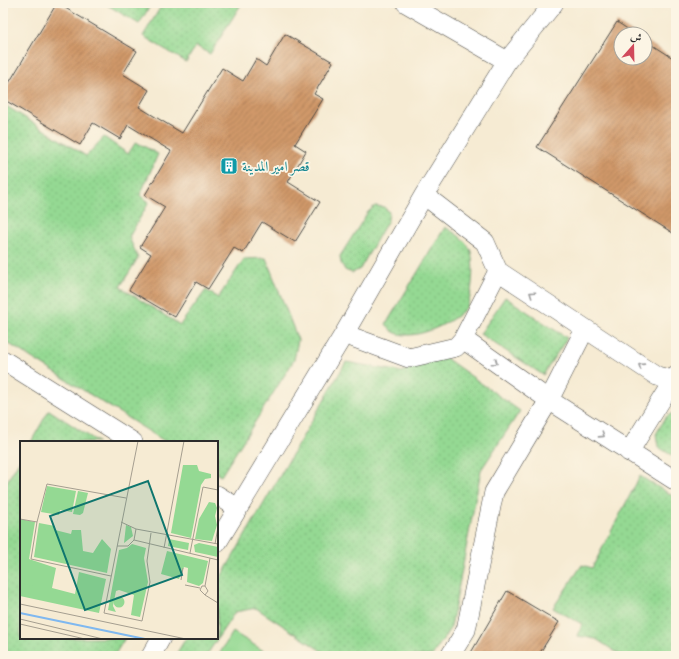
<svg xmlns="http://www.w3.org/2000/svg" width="679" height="659" font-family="'IM FELL Great Primer',Amiri,serif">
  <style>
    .grass { fill: url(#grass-dots); stroke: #60825f }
    .park { fill: #94d993; stroke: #60825f }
    .building { fill: url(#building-hatch) }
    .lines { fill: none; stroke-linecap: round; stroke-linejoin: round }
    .minor-casing { stroke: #494844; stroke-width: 20 }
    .minor { stroke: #fff; stroke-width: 19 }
    .oneway { stroke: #a0a0a0 }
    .labels { text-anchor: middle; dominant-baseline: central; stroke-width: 3.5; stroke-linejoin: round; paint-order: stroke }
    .culture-label { font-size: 14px; fill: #0d838f; stroke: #fcf5e5; text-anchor: start }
    .inset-river { fill: none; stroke: #7fb8f0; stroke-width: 2 }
    .inset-road { fill: none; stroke: #a59e90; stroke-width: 1 }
    .view { fill: #0f766e; fill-opacity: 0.15; stroke: #0f766e; stroke-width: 2 }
    .inset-edge { fill: none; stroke: #2b2b2b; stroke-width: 2 }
  </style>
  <defs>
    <pattern id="grass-dots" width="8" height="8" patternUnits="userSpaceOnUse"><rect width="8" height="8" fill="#94d993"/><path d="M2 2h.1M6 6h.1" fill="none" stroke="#80ba7f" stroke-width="1.8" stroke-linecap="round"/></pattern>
    <pattern id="building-hatch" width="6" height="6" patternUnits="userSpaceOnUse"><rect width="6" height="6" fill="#d09869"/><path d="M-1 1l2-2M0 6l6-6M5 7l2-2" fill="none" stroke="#a97c57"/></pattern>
  </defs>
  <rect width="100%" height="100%" fill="#fcf5e5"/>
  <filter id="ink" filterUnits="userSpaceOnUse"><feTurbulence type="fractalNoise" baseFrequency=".025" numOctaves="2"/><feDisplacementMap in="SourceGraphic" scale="8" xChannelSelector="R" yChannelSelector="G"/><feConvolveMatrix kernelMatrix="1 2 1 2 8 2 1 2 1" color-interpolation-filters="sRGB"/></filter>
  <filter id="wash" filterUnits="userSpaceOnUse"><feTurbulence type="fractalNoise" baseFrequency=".012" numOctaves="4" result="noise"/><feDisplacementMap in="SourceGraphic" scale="16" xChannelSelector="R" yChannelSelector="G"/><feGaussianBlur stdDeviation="0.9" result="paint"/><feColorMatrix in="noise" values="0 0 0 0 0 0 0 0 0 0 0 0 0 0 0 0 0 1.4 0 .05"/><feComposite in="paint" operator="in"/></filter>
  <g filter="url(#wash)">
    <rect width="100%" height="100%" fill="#f6ebd3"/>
    <!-- grass -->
    <path class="grass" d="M104,3H152L139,24Z
      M163,3H242L210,54L196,46L186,62L143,36Z
      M3,104L86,156L104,137L128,154L136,142L158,154L140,195L149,202L129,237L138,258L120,287L180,325L206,290L218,298L244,259L266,258L298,340L294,360L221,476L217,474V442H166L3,340Z
      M375,206L384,207L389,212L388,220L360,269L352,273L345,270L341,263L340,256L368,212Z
      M445,227C455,233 464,238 470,249C475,259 473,300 465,309C452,323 411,344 392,331C390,330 388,326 386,324Z
      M505,297L567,338L543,375L480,334Z
      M443,356L520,411L481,470L451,627L432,656H323L320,650L256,608L235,612L206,656H175L186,638H217V584L346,362L402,372L426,359Z
      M49,410L98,442H31Z
      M676,411V458L658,447L656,434L666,417Z
      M21,458V638H125L114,656H3V488Z
      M640,476L676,498V656H622L596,639L578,636L582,624L553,608L582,565L592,568Z"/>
    <!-- park -->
    <path class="park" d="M233,632L272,656H218Z"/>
    <g id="blocks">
      <!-- building -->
      <path class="building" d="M57,3L137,51L123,74L149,90L139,107L182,133L222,68L243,81L256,59L266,66L285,34L333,62L314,94L323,99L295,144L306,151L288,182L320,202L295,242L262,222L243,253L234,248L208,289L196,282L175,317L129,290L151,254L140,247L165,207L145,195L171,151L128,125L120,139L93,123L80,145L3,99V93Z
        M617,22L635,34H621V58H645V40L676,60V235L537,147Z
        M507,591L559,622L538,656H469Z"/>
    </g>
  </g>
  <g filter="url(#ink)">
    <use href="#blocks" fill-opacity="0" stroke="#494844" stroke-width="1"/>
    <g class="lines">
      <!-- minor casing -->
      <g class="minor-casing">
        <path id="minor" d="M406,3L507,61
          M498,271L657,376L676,381
          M344,334L409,358L456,347L463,339L498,271L485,242L424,195
          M463,339L549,400L676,481
          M3,360L133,442
          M629,452L676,376
          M217,495L238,508
          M217,543L344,334L424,195L507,61L554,3
          M151,656L161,638
          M450,656L466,630L494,492L549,400L585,329"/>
      </g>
      <!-- minor -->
      <use href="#minor" class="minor"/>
    </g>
    <!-- one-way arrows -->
    <defs><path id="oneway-chevron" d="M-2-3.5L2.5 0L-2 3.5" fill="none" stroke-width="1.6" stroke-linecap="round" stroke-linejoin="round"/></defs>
    <g class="oneway">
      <use href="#oneway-chevron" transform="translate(532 294) rotate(-146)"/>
      <use href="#oneway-chevron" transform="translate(495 362) rotate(35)"/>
      <use href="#oneway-chevron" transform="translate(641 366) rotate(-147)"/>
      <use href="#oneway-chevron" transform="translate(602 435) rotate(33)"/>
    </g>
  </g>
  <!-- icons -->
  <defs>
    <g id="building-square" transform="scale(0.9)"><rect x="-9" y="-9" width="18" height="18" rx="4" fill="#0f9aa8" stroke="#fcf5e5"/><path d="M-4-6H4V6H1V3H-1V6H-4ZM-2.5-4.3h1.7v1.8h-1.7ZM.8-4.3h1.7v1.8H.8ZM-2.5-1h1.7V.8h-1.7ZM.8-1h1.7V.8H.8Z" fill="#fff"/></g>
  </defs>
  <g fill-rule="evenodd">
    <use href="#building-square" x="229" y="166"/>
  </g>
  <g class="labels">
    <!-- culture labels -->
    <g class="culture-label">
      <text x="242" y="166">قصر امير المدينة</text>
    </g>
  </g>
  <!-- overview -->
  <g transform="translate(20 441)">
    <rect width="198" height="198" fill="#f6ebd3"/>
    <path d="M163,24H177L179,30L191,33V37L185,38L181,44L171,97L151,92ZM27,45L56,50L52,71L40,69L39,74L21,71ZM58,50L68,52L63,72L60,74L53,73ZM189,61L195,62L197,67L195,75L197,84L192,100L175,98L179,78ZM0,78L15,81L9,118L36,127L32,147L55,153L59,131L86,138L79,172L0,155ZM19,82L35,85V89L51,93L52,89H61L63,110L73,112L82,98L91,108L87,132L14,116ZM106,84L111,86L113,95L104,102ZM149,98L169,102L168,109L148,105ZM179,102L198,106V116L175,111L174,104ZM112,103L126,107L124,117L128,141L120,176L111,174L114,154L99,149L96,150L93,165L96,171L88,169L99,109L107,107ZM147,110L188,120L183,142L179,145L167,141L168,127L164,126L159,138L141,133Z" fill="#94d993"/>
    <path d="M0,142L13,145L10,155L0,153ZM93.5 161a5.5 5.5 0 1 1 11 0a5.5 5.5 0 1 1-11 0Z" fill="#94d993"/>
    <path class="inset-river" d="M0,172L125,198"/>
    <path class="inset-road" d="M118,0L84,172L122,180L130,141L127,120L131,92M0,78L17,81M116,88L198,103M114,99L198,119M195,103L198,86M97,105H108L114,99L116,88L101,81M144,107L164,0M170,112L183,46L198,49M91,135L11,118L17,81L27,43L106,57M161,139L163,127M165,144L180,147M185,145H182L180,149L185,154L188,150L185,145L190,117M185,154L198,162M0,163L166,198M0,178L83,198M0,183L65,198"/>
    <path class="view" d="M128,40L162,134L65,169L30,75Z"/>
    <rect width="198" height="198" class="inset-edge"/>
  </g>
  <!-- margin -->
  <rect width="679" height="659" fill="none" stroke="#fcf5e5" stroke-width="16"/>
  <!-- north arrow -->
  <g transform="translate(633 46) rotate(20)"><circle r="19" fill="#fcf5e5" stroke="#a8a49b"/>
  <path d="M0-3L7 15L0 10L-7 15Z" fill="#d1495b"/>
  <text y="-6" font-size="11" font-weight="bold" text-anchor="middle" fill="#2b2b2b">ش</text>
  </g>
</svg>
